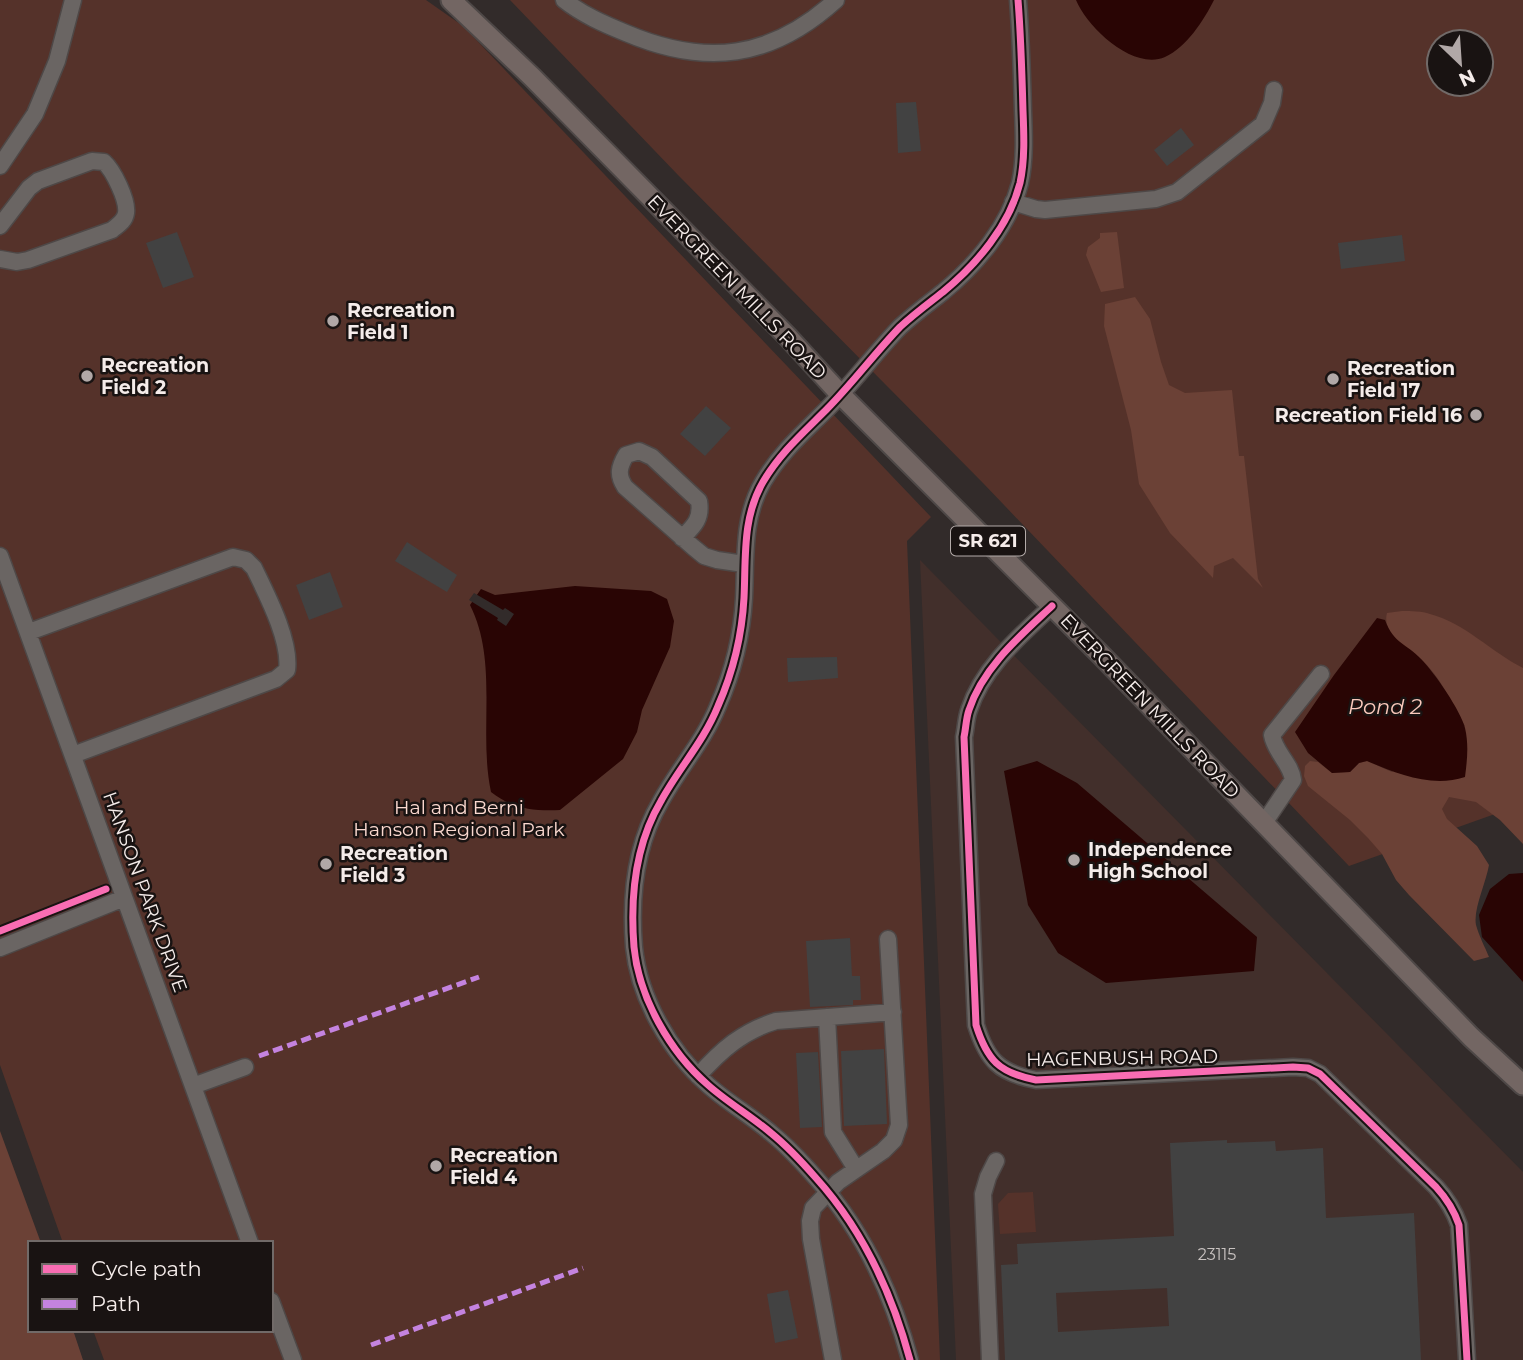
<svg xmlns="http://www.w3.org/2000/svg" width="1523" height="1360" font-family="Montserrat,sans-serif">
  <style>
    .built { fill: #422f2b }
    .green { fill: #55322a; fill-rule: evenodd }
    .forest { fill: #6b4136 }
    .water { fill: #290504 }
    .pier { fill: #322b2a }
    .building { fill: #424242; fill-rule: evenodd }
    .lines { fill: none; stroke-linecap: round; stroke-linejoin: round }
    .minor-casing { stroke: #4e4847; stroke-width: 19 }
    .major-casing { stroke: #4e4847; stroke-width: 23 }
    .minor { stroke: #6a6563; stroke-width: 16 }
    .major { stroke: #736663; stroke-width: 19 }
    .quiet { stroke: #c483df; stroke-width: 5; stroke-dasharray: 10 5; stroke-linecap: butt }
    .cycleway-casing { stroke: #191312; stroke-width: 11 }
    .cycleway { stroke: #f96db3; stroke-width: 7 }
    .poi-dot { fill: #b1a8a7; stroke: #191312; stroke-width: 2.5 }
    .labels { text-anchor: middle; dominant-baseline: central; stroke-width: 5; stroke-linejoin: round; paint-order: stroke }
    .number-label { font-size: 16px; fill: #c8c2c0 }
    .shield { fill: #191312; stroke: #b3aba9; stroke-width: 2 }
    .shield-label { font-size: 18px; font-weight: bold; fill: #f5ecea }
    .street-label { font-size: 19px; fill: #f5ecea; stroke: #191312 }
    .poi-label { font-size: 19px; font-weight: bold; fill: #f5ecea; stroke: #191312; text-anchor: start }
    .park-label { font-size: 19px; fill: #fad8cf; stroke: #191312 }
    .water-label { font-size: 21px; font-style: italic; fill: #fac8bb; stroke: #191312 }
  </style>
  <rect width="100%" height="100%" fill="#322b2a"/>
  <!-- built -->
  <path class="built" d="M920,560L1523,1172V1360H956Z"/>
  <!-- green -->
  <path class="green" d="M0,0H426L463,26L931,517L907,541L940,1360H104L93,1330H271V1243H63L0,1065Z
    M510,0H1523V804L1349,866L983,483L678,175ZM1439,42H1481V84H1439Z
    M1033,1192L1036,1232L1000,1234L998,1204L1008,1193Z"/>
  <!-- forest -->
  <path class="forest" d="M1117,232L1124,288L1101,292L1086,255L1088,247L1100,238V233Z
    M1135,297L1150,319L1161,362L1169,385L1185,393L1232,390L1239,456H1244L1258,579L1263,588L1233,558L1214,566L1213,578L1170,533L1139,484L1131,430L1104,326L1105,304Z
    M1402,611C1411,611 1422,611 1430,614C1465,623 1491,652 1523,668V844L1500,820L1476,802L1449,797L1442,809L1447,819L1477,846L1489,865C1486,883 1473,909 1476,925C1479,936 1485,947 1489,957L1474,961L1409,895L1396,880L1382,854L1368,838L1350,820L1308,786L1304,776L1305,766L1310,761L1318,762L1332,773L1350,772L1359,763L1367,761L1392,772L1465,726C1452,703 1440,676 1420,658C1411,649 1397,645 1391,634C1387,627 1385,620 1387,613Z
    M0,1131L41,1243H30V1330H73L83,1360H0Z"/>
  <!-- water -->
  <path class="water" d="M1076,0H1214C1204,20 1186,48 1165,57C1133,71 1087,27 1076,0Z
    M575,586L651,591L667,599L674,621L670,647L642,710L637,732L623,759L560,810C533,811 513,809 491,792C478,731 499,663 470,605L481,589L495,595Z
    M1377,618L1385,620C1394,644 1406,643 1421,659C1434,672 1461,711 1465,728C1469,745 1467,761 1465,777C1432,788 1398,774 1367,761L1359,763L1350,772L1332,773L1308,753L1295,732L1334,675Z
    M1037,761L1077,783L1257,937L1254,971L1106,983L1058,953L1028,905L1004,771Z
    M1523,873V982L1482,937L1479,915L1490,889L1509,874Z"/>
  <!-- pier -->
  <path class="pier" d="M474,593L503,610L505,608L514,614L506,626L497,620L498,618L469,600Z"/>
  <!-- building -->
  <path class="building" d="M916,102L921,151L898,153L896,103Z
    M1181,128L1194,145L1167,166L1154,150Z
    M177,232L194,277L163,288L146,243Z
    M1402,235L1405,261L1341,269L1338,243Z
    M706,406L731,428L705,456L680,434Z
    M407,542L457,575L447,592L395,561Z
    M330,572L343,607L309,620L296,585Z
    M837,657L838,678L788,682L787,658Z
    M850,938L852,976H860L861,1000H853V1005L810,1007L806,941Z
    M884,1049L887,1124L844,1126L841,1051Z
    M818,1052L822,1127L800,1128L796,1053Z
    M1227,1140V1143L1275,1141L1276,1151L1323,1148L1326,1218L1414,1213L1421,1360H1005L1001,1265L1018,1264L1017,1244L1174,1236L1170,1143ZM1167,1288L1169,1326L1058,1332L1056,1293Z
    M788,1290L798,1338L775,1343L767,1294Z"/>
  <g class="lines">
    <!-- minor casing -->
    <g class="minor-casing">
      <path id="minor" d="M564,0C583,15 604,24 626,33C706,67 771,59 836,0
        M0,166L35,114L57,61L73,0
        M1013,202L1036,209L1045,210L1156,199L1177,192L1263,124L1272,103L1274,90
        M0,226L29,188L38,181L92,161L104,162C113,170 128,200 126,213C125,221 118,225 112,230L28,260L17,262L0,259
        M682,538C694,526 702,519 699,501L652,457L639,451L626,455C619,467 617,475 625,487L693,547L704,556L717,560L744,564
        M0,556L250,1243
        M1052,606C1020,636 983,667 969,710C966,718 966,728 964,737L976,1025C987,1060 999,1073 1036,1080L1293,1067L1308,1068L1320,1074L1436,1187C1447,1199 1454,1210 1459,1225L1467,1360
        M29,632L233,557L246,560L254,568C267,595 291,641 287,670L276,679L73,755
        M1264,823L1293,780C1291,763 1275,753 1272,735L1321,674
        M0,948L124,898
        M827,1017L833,1132L856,1169
        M698,1076C721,1050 743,1031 776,1021L893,1012
        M193,1086L245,1067
        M271,1301L293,1360
        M833,1360L811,1239L810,1221L813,1208L838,1182L883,1151L894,1140L899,1125L888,939
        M910,1360C892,1293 863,1230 816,1178C802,1162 787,1146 771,1133C751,1116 727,1102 708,1085C670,1052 639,998 634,947C630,897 635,845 661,801C679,768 704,741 718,706C733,672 742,635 744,598C746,558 742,518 763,482C780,453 803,433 826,410C852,384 874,354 900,327C914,314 929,303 943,292C977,264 1009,226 1020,183C1025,160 1024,135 1023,111C1022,74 1021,37 1018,0
        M990,1360L983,1194L988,1177L996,1161"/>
    </g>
    <!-- major casing -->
    <g class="major-casing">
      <path id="major" d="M451,0L532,77L787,336L840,394L1101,655L1471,1037L1523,1085"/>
    </g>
    <!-- minor -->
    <use href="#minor" class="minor"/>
    <!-- major -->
    <use href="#major" class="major"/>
    <!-- quiet -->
    <path class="quiet" d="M259,1056L479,977
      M371,1345L583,1268"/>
    <!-- cycleway casing -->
    <g class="cycleway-casing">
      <path id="cycleway" d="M1052,606C1020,636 983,667 969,710C966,718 966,728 964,737L976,1025C987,1060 999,1073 1036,1080L1293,1067L1308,1068L1320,1074L1436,1187C1447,1199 1454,1210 1459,1225L1467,1360
        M0,931L106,889
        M910,1360C892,1293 863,1230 816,1178C802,1162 787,1146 771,1133C751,1116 727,1102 708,1085C670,1052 639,998 634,947C630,897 635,845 661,801C679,768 704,741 718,706C733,672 742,635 744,598C746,558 742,518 763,482C780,453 803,433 826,410C852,384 874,354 900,327C914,314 929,303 943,292C977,264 1009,226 1020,183C1025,160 1024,135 1023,111C1022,74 1021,37 1018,0"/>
    </g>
    <!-- cycleway -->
    <use href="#cycleway" class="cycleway"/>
  </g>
  <!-- markers -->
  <g class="poi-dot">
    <circle cx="333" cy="321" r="7"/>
    <circle cx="87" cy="376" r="7"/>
    <circle cx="1333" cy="379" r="7"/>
    <circle cx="1476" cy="415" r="7"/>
    <circle cx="1074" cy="860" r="7"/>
    <circle cx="326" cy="864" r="7"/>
    <circle cx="436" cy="1166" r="7"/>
  </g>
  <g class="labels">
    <!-- number labels -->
    <g class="number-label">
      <text x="1217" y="1254">23115</text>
    </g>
    <!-- shield labels -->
    <rect class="shield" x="951" y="526.5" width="74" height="29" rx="5"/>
    <g class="shield-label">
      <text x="988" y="541">SR 621</text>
    </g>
    <!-- street labels -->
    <g class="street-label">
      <text transform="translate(737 287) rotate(46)">EVERGREEN MILLS ROAD</text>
      <text transform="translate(1150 706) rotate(46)">EVERGREEN MILLS ROAD</text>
      <text transform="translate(145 892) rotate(70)">HANSON PARK DRIVE</text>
      <text transform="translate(1122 1058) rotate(-1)">HAGENBUSH ROAD</text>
    </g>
    <!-- poi labels -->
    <g class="poi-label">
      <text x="347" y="310">Recreation<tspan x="347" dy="22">Field 1</tspan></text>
      <text x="101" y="365">Recreation<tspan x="101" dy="22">Field 2</tspan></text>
      <text x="1347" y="368">Recreation<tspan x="1347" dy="22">Field 17</tspan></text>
      <text x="1462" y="415" text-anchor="end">Recreation Field 16</text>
      <text x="1088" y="849">Independence<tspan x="1088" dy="22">High School</tspan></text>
      <text x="340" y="853">Recreation<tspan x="340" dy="22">Field 3</tspan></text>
      <text x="450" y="1155">Recreation<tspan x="450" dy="22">Field 4</tspan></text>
    </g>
    <!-- park labels -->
    <g class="park-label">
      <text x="459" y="807">Hal and Berni<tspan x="459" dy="22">Hanson Regional Park</tspan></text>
    </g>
    <!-- water labels -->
    <g class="water-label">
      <text x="1385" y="706">Pond 2</text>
    </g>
  </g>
  <!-- legend -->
  <rect x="28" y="1241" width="245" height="91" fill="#191312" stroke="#716a68" stroke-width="2"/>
  <rect x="42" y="1264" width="35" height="10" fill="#f96db3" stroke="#716a68" stroke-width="2"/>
  <text x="91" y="1276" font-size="21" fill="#f5ecea">Cycle path</text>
  <rect x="42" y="1299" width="35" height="10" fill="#c483df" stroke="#716a68" stroke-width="2"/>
  <text x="91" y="1311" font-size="21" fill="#f5ecea">Path</text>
  <!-- north arrow -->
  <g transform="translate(1460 63) rotate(155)"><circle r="33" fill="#191312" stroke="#716a68" stroke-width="2"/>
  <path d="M0-5L12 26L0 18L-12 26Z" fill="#b1a8a7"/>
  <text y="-10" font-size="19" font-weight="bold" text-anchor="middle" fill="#f5ecea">N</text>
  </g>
</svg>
